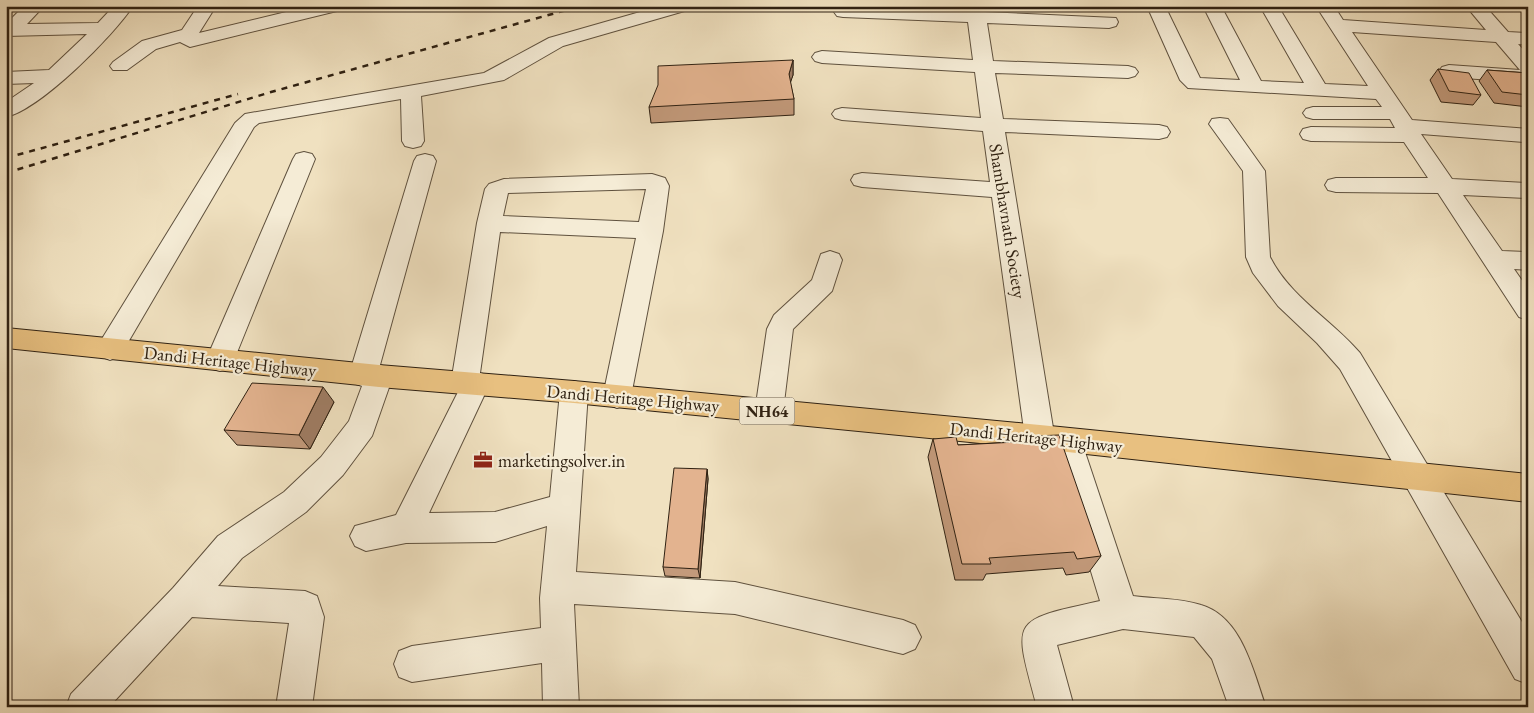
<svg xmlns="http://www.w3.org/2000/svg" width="1534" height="713" font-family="'EB Garamond',serif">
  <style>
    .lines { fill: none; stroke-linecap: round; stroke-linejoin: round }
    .minor-casing { stroke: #5f513e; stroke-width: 2 }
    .highway-casing { stroke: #2f2112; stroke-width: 2 }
    .minor { fill: #f5ecd6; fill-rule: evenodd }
    .highway { fill: #e8c080; fill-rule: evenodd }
    .rail { stroke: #2f2112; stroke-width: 2.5; stroke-dasharray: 6 6; stroke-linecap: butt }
    .wall { fill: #c39a7b; stroke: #2f2112 }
    .shaded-wall { fill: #9f7d64; stroke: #2f2112 }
    .building { fill: #e3b38f; stroke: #2f2112 }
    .labels { text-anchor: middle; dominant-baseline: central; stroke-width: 4.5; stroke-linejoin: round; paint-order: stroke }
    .shield { fill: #f5ecd6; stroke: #6a5e4d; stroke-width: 1 }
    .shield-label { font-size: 16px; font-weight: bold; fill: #2f2112 }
    .street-label { font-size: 18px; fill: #2f2112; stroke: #f5ecd6 }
    .poi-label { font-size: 18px; fill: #2f2112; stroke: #f5ecd6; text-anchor: start }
  </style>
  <rect width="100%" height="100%" fill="#f0e1c0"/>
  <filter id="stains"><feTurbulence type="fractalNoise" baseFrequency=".004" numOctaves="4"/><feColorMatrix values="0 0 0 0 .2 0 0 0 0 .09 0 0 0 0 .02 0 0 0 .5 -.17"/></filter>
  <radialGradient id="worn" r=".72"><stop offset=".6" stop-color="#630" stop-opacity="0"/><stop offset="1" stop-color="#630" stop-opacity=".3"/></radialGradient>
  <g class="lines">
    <!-- minor casing -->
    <g class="minor-casing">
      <path id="minor" d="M24,6H44L27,24L98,23L114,6H133C113,36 41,109 6,117V102L34,83L6,84V72L49,70L87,34L6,36V24Z
        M198,6H216L199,33L311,6H344L341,10L190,47L180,42L156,49L127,70H113L110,66L113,62L142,41L182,30Z
        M661,6H691L688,10L563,46L504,80L421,96L424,141L421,146L413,148L405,146L402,141L401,99L259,123L254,127L120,356L110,360L100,356L96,349L100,342L235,123L245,114L484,73L549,38Z
        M966,6H984L985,12L1116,18L1118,22L1116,26L1109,28L987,23L993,61L1128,66L1135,68L1138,72L1135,76L1128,78L995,73L1003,119L1159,125L1167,127L1170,132L1167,137L1159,139L1005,132L1054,434L1066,428L1077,431L1081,440L1133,596C1154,599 1180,598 1201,605C1242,617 1253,671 1266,707H1229L1212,659L1194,637L1123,629L1057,645L1074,707H1037C1013,618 1009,621 1100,601L1052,443L1050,446L1040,449L1030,446L1025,437L992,197L862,187L854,185L851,180L854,175L862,173L990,182L983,131L842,120L835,118L832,114L835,110L842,108L981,118L975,72L822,63L815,61L812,57L815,53L822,51L973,60L968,22L843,17L837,16L834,12L837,8L843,7L967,11Z
        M1147,6H1165L1200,78L1240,80L1203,6H1221L1261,81L1304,83L1260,6H1278L1325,84L1368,86L1316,6H1334L1343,20L1486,30L1466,6H1485L1508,32L1528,33V45L1518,44L1528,55V80L1521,82L1449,77L1442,75L1439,71L1442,67L1449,65L1520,70L1496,42L1352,32L1412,120L1528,129V141L1524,142L1421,134L1452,179L1528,183V198L1463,195L1502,251L1528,252V270L1514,269L1528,289V320L1519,317L1438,193L1336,192L1328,190L1325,185L1328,180L1336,178H1428L1404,142L1311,141L1303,139L1300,134L1303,129L1311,127L1395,128L1390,119H1313L1306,117L1303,113L1306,109L1313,107H1382L1376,99L1188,88L1180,80Z
        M1220,118L1228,119L1265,171L1270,257C1290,297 1332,320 1360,353L1528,632V684L1515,679L1340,369L1317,343L1278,306L1253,273L1246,257L1243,171L1209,124L1212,119Z
        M304,152L312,154L315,159L234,360L230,368L220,371L210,368L206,360L293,159L296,154Z
        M425,154L433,156L436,161L380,365L389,368L393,376L372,436L343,475L306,512L242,558L218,586L305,591L317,596L324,617L312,707H276L289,623L192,617L109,707H66L71,694L173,588L218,536L284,492L321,457L349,421L362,386L353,383L349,375L414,161L417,156Z
        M652,174L665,178L669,186L663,231L631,396L627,404L617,408L607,404L603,396L636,238L500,232L480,373L486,375L490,383L429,513L495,512L550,497L560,392L564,384L574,381L584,384L588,392L576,572L735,582L903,620L915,625L921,637L915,649L903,654L735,614L574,604L579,707H543L542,663L412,682L399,677L394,664L399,651L412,646L541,628L540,598L547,526L495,542L406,543L366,551L355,546L350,536L355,526L396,515L458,392L451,383L477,223L485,189L489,184L504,179ZM646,189L639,222L503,216L508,193Z
        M830,251L839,254L842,260L832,291L793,329L783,411L779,419L769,423L759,419L755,411L767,329L774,315L812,280L821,254Z"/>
    </g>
    <!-- highway casing -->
    <g class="highway-casing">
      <path id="highway" d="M6,328L379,365L574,381L1040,425L1528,474V502L1040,449L574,403L379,387L6,348Z"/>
    </g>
    <!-- minor -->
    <use href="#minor" class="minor"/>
    <!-- highway -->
    <use href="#highway" class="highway"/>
    <!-- rail -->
    <path class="rail" d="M6,158L238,94
      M6,173L271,92L581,6"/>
  </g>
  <!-- wall -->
  <path class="wall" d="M1524,6H1528V15L1523,8Z
    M793,60V75L790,82L794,99V115L651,123L649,107Z
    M1438,69L1481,95L1473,105L1441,102L1430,80Z
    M1487,70L1528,73V107L1494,103L1479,81Z
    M334,402L310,449L237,445L224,430Z
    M1034,436L1101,556L1089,572L1066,575L1063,568L986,574L983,580H955L928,457L933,439L958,445L1032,441Z
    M707,469L708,479L700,578L665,576L663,567Z"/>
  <!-- shaded-wall -->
  <path class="shaded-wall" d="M793,60V75L788,90L789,74Z
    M323,387L334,402L310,449L299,435Z
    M707,469L708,479L700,578L698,569Z"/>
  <!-- building -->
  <path class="building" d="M793,60L789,74L794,99L649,107L658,85V66Z
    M1438,69L1469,73L1481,95L1449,91Z
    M1487,70L1528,73V95L1502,92Z
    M252,383L323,387L299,435L224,430Z
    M1059,435L1101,556L1077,559L1074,552L989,558L991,564H962L933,439L956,437L958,445L1036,441L1034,436Z
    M674,468L707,469L698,569L663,567Z"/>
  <!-- icons -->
  <defs>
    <g id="office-bare" transform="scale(1.5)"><path d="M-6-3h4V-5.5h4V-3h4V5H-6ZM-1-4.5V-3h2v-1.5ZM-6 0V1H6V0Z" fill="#8f2418" stroke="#f5ecd6" stroke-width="2.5" paint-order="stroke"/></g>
  </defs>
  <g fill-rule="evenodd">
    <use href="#office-bare" x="483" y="460"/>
  </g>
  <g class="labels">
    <!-- shield labels -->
    <rect class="shield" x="739.5" y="397.5" width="55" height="27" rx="4"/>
    <g class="shield-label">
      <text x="767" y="411">NH64</text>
    </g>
    <!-- street labels -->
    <g class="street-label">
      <text transform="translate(1008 221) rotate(81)">Shambhavnath Society</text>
      <text transform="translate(230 361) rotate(6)">Dandi Heritage Highway</text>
      <text transform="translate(633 398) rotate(5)">Dandi Heritage Highway</text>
      <text transform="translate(1036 437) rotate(6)">Dandi Heritage Highway</text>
    </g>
    <!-- poi labels -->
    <g class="poi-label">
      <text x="498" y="460">marketingsolver.in</text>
    </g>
  </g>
  <!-- margin -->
  <rect width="1534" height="713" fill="none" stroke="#f0e1c0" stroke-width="25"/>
  <rect x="8" y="8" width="1519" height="698" fill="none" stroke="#2f2112" stroke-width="2.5"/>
  <rect x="12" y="12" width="1509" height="688" fill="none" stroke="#2f2112"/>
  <rect width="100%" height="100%" filter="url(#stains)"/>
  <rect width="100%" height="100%" fill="url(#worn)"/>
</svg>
